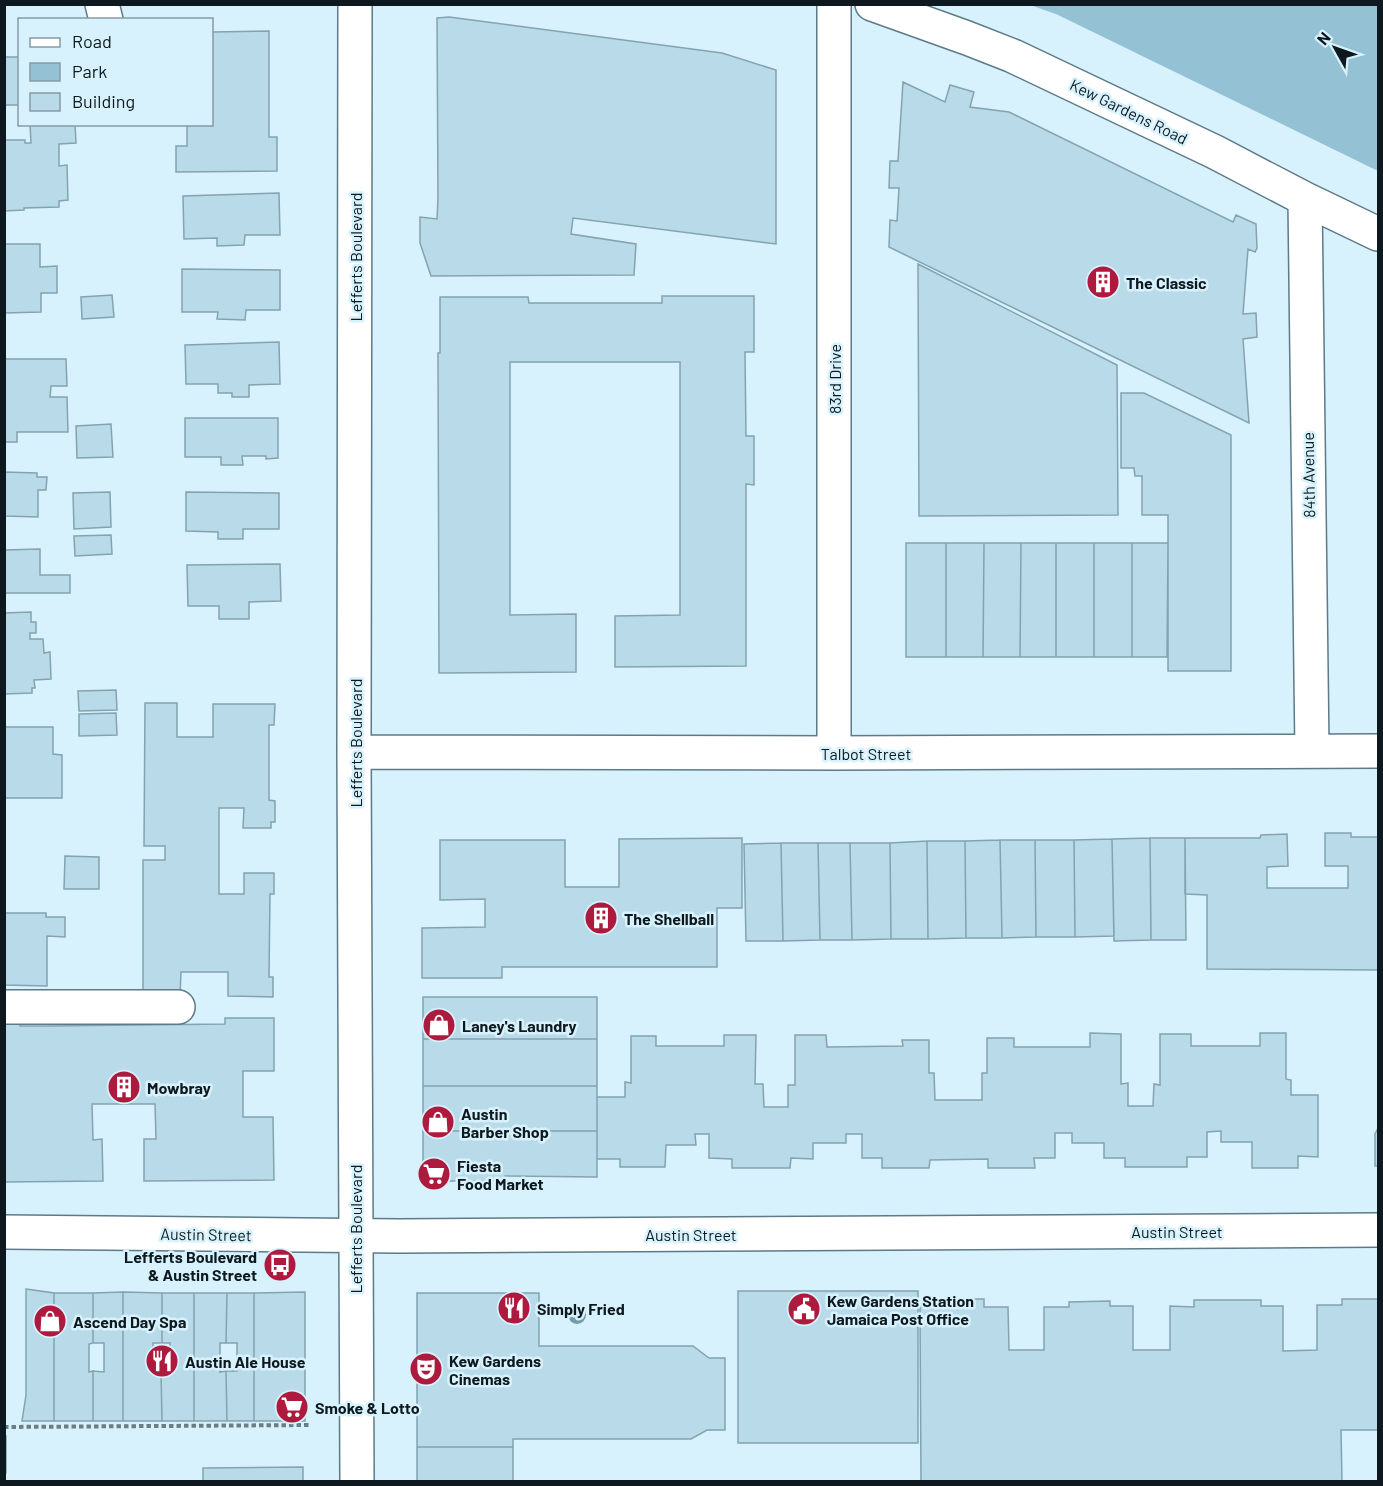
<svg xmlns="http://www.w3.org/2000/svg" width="1383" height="1486" font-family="Barlow,sans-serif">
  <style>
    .green { fill: #94c1d4 }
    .building { fill: #b9dae8; stroke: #83a3b0; stroke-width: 1.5 }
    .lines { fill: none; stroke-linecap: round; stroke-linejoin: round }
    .minor-casing { stroke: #5c7a87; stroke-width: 36 }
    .path { stroke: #6b7e85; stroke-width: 4; stroke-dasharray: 4.5 3; stroke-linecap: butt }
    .minor { stroke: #fff; stroke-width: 33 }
    .tree { fill: #739dad }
    .labels { text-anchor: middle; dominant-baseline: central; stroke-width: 5; stroke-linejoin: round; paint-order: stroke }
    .street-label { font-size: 16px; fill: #0d191e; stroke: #d7f2fd }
    .poi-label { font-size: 16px; font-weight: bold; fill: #0d191e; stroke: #d7f2fd; text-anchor: start }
  </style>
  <rect width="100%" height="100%" fill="#d7f2fd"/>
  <!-- green -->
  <path class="green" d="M1030,5H1378V171L1056,14Z"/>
  <!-- building -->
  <path class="building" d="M449,17L722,53L776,70V244L573,218L571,234L636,244L634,275L431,276L420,243V217L437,219L438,198L437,18Z
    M269,31V137H277V171L176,172V146H187V124H212V32Z
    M4,57H20V105H4Z
    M903,82L945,102L950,85L974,92L970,107L1009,112L1233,222L1236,215L1256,224L1257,248L1255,252L1248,249L1243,314L1256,313L1257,337L1243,339L1249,423L889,247L890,220L897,221L899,188H889L890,161H898Z
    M30,124H75L76,143L59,144V166L67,165L68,200L59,201V207L24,208V210L4,211V140H25V143H31Z
    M279,193L280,235H245L244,245L217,246V238L184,239L183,196Z
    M4,244H40V267L57,266V293H41V312L4,313Z
    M918,264L1117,365L1118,515L919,516Z
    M182,269L280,270V310H246L245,320L217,319L218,312H182Z
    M112,295L114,317L82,319L81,297Z
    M662,296H754V352H745L746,436H754V485L746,484V666L615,667V616L680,615V362H510V615L576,614V672L439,673L438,353H440V297H528L529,303H662Z
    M279,342L280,384L249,385V397H232V393H218V384H186L185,345Z
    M4,359H66L67,386H51L50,397H67L68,432H17V442H4Z
    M1121,393H1144L1231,435V671H1168V515H1142V476H1135L1134,468H1121Z
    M185,418H278V458L266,459V456H242L243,465H221V457H185Z
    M111,424L113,457L77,458L76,426Z
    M4,472L37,473V477H47L46,490H38V517L4,516Z
    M110,492L111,527L74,529L73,493Z
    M186,492L279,493V529H243V539H218V532L186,531Z
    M111,535L112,554L75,556L74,536Z
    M906,543H946V657H906Z
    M946,543H984L983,657H946Z
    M984,543H1021L1020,657H983Z
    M1021,543H1056V657H1020Z
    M1056,543H1094V657H1056Z
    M1094,543H1132V657H1094Z
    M1132,543H1168L1167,657H1132Z
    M40,549V575H70V593H4V550Z
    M280,564L281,601L249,602V619H219V606H188L187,565Z
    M31,612V622H36V633H30V639H43L44,653L50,652L51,679L34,680L35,688H32V693L4,694V613Z
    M116,690L117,710L79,711L78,691Z
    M145,703H177V737H213V704H275L274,725H269V800L275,801V822H271V828H243L244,808H219V894H244V873H274V894H270L269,977H273V997L228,996V972H181L180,997H143V860H165V846H144Z
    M116,713L117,735L79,736V714Z
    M4,727H53V754L62,755V798H4Z
    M1325,833H1351V837H1378V970L1207,969V895L1185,894V838H1260L1261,835L1287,834L1288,866L1267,867V888H1348V866H1325Z
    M742,838V908H717V967H502V978H422V928L485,927V899L440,900V840H565V887H619V839Z
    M1150,838L1151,940L1114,941L1112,839Z
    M1150,838H1185L1186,940H1151Z
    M1112,839L1114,936L1075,937L1074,840Z
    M1000,840L1002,938H966L965,841Z
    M1000,840H1035L1036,937L1002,938Z
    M1035,840H1074L1075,937H1036Z
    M927,841L928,939H891L890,843Z
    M927,841H965L966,938L928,939Z
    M781,843L783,941H746L744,844Z
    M781,843H818L820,940L783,941Z
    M818,843H850L852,940H820Z
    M850,843H890L891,939L852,940Z
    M65,856L99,857V889H64Z
    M4,913H46V917H65V937L47,936V986L4,985Z
    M423,997H597V1039H423Z
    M4,1017H20V1026H48L225,1024V1018H274V1071H243V1117H273L274,1180L144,1181V1139H156L155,1104H92L93,1140L102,1139L103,1181L4,1182Z
    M1090,1033L1121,1034V1084L1128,1083V1106H1153L1154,1084L1160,1085V1034H1191V1046H1260V1033H1286V1079L1291,1080V1095H1318V1157L1298,1156V1168H1252V1142H1221V1131L1207,1132V1157H1187V1167H1125V1158H1104V1143H1072V1133H1055V1158H1034L1035,1168H988V1159L930,1160L929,1168H882V1158H862V1134H846V1143H813V1159L791,1158L790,1168H732V1159L709,1158V1134H695L696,1145H666L665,1167H620V1159H597V1097H625V1082L631,1083V1036H656V1046H724V1035H756L755,1084H763L764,1107H788V1085H795V1035H826L827,1047L903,1046L902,1040H929V1073H934L935,1100H982V1073H987V1038H1014V1047H1090Z
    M423,1039H597V1086H423Z
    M423,1086H597V1131H423Z
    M1378,1128V1166H1375V1134Z
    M423,1131H597V1177L505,1176V1181H423Z
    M26,1289L54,1293V1421H22L26,1395Z
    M738,1291H918V1443H738Z
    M123,1292V1421H93V1371L104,1372V1343H93V1293Z
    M123,1292L162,1293V1343H153V1371H161L162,1421H123Z
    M305,1292V1421H254V1293Z
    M54,1293H93V1343L89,1344V1372L93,1371V1421H54Z
    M162,1293H194V1421H162L161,1371H169L170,1343H162Z
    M194,1293H227L226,1343H220V1372L226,1371L227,1421H194Z
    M227,1293H254V1421H227L226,1371H237V1343H226Z
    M417,1293H539V1346H693L709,1358H725V1430H707L691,1439H513V1447H417Z
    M942,1299H984V1307H1008L1009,1350H1044V1307H1069V1302L1110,1301V1306H1133V1350H1170V1306L1194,1307V1300H1261V1306H1283V1351L1317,1350V1305H1342V1299H1378V1430H1341L1342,1482H921L920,1307H942Z
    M4,1436H6V1473H4Z
    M417,1447H513V1482H417Z
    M303,1467V1482H203V1468Z"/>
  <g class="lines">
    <!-- minor casing -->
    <g class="minor-casing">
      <path id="minor" d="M102,4L106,20
        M355,4L354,752L357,1482
        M872,4L967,38L1013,56L1215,152L1305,199L1378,234
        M1305,199L1312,751
        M354,752L834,753L1378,751
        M834,753V4
        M4,1007H178
        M4,1232L399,1236L1378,1230"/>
    </g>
    <!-- path -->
    <path class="path" d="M4,1427L311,1425"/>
    <!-- minor -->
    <use href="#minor" class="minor"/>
  </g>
  <!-- trees -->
  <circle class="tree" cx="577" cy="1315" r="9"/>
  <!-- icons -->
  <defs>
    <g id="building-disc" transform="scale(1.725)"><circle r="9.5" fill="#ae1a3d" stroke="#d7f2fd"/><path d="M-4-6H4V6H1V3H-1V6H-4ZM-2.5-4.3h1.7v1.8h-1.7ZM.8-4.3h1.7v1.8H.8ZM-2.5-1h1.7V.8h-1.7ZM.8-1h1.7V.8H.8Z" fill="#fff"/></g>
    <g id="shop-disc" transform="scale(1.725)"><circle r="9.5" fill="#ae1a3d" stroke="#d7f2fd"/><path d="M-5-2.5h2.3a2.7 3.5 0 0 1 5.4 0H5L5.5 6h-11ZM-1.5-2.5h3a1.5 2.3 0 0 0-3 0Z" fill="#fff"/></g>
    <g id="supermarket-disc" transform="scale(1.725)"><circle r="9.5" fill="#ae1a3d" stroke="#d7f2fd"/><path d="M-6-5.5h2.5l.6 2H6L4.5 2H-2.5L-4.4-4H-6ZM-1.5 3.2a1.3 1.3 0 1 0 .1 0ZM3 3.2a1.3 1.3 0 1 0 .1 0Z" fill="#fff"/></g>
    <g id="bus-disc" transform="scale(1.725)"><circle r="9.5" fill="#ae1a3d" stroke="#d7f2fd"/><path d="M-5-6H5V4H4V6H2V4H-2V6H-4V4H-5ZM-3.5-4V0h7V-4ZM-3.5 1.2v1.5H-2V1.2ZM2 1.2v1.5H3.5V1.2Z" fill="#fff"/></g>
    <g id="restaurant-disc" transform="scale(1.725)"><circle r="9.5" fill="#ae1a3d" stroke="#d7f2fd"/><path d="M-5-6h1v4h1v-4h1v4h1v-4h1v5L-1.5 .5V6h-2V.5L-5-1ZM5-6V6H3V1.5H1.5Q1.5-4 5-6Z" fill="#fff"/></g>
    <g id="civic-disc" transform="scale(1.725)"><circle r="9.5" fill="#ae1a3d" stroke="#d7f2fd"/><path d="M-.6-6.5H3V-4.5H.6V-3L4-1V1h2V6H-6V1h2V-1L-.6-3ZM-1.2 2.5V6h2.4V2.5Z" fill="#fff"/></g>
    <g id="theatre-disc" transform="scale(1.725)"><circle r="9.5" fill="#ae1a3d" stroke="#d7f2fd"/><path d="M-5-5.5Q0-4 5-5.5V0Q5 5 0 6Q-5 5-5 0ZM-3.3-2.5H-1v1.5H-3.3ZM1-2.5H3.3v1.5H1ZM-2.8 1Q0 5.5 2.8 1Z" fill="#fff"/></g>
  </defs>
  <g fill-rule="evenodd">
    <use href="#building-disc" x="1103" y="282"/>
    <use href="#building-disc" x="601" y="918"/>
    <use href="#shop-disc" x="439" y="1025"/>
    <use href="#building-disc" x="124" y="1087"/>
    <use href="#shop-disc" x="438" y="1122"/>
    <use href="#supermarket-disc" x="434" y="1174"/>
    <use href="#bus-disc" x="280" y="1265"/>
    <use href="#restaurant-disc" x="514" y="1308"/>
    <use href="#civic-disc" x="804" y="1309"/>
    <use href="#shop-disc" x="50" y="1321"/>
    <use href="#restaurant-disc" x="162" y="1361"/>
    <use href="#theatre-disc" x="426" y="1369"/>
    <use href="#supermarket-disc" x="292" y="1407"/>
  </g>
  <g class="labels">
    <!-- street labels -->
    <g class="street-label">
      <text transform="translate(1129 111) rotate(26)">Kew Gardens Road</text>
      <text transform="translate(355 257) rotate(-90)">Lefferts Boulevard</text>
      <text transform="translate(834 379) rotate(-90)">83rd Drive</text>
      <text transform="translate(1308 475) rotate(-91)">84th Avenue</text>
      <text transform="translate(355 743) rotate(-90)">Lefferts Boulevard</text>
      <text x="866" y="753">Talbot Street</text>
      <text transform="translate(355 1229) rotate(-90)">Lefferts Boulevard</text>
      <text x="1177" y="1231">Austin Street</text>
      <text transform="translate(206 1234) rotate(1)">Austin Street</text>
      <text x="691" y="1234">Austin Street</text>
    </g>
    <!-- poi labels -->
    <g class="poi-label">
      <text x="1126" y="282">The Classic</text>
      <text x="624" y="918">The Shellball</text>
      <text x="462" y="1025">Laney's Laundry</text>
      <text x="147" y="1087">Mowbray</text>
      <text x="461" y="1113">Austin<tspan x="461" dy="18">Barber Shop</tspan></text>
      <text x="457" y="1165">Fiesta<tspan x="457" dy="18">Food Market</tspan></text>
      <text x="257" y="1256" text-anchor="end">Lefferts Boulevard<tspan x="257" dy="18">&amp; Austin Street</tspan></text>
      <text x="827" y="1300">Kew Gardens Station<tspan x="827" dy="18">Jamaica Post Office</tspan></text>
      <text x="537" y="1308">Simply Fried</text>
      <text x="73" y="1321">Ascend Day Spa</text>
      <text x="449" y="1360">Kew Gardens<tspan x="449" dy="18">Cinemas</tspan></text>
      <text x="185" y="1361">Austin Ale House</text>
      <text x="315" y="1407">Smoke &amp; Lotto</text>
    </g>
  </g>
  <!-- border -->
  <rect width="1383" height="1486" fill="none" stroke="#0d191e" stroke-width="12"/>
  <!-- legend -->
  <rect x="18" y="18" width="195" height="108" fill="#d7f2fd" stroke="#869ba4" stroke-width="1.5"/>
  <rect x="30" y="38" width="30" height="9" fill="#ffffff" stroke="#869ba4" stroke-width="1.5"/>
  <text x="72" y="48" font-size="18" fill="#0d191e">Road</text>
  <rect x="30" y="63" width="30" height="18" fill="#94c1d4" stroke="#869ba4" stroke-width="1.5"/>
  <text x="72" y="78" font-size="18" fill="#0d191e">Park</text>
  <rect x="30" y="93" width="30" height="18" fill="#b9dae8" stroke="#869ba4" stroke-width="1.5"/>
  <text x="72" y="108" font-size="18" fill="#0d191e">Building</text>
  <!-- north arrow -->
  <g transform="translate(1335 48) rotate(310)" stroke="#d7f2fd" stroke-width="4.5" paint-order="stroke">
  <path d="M0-4.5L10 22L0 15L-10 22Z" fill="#0d191e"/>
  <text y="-9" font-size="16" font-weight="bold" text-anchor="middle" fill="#0d191e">N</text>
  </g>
</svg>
